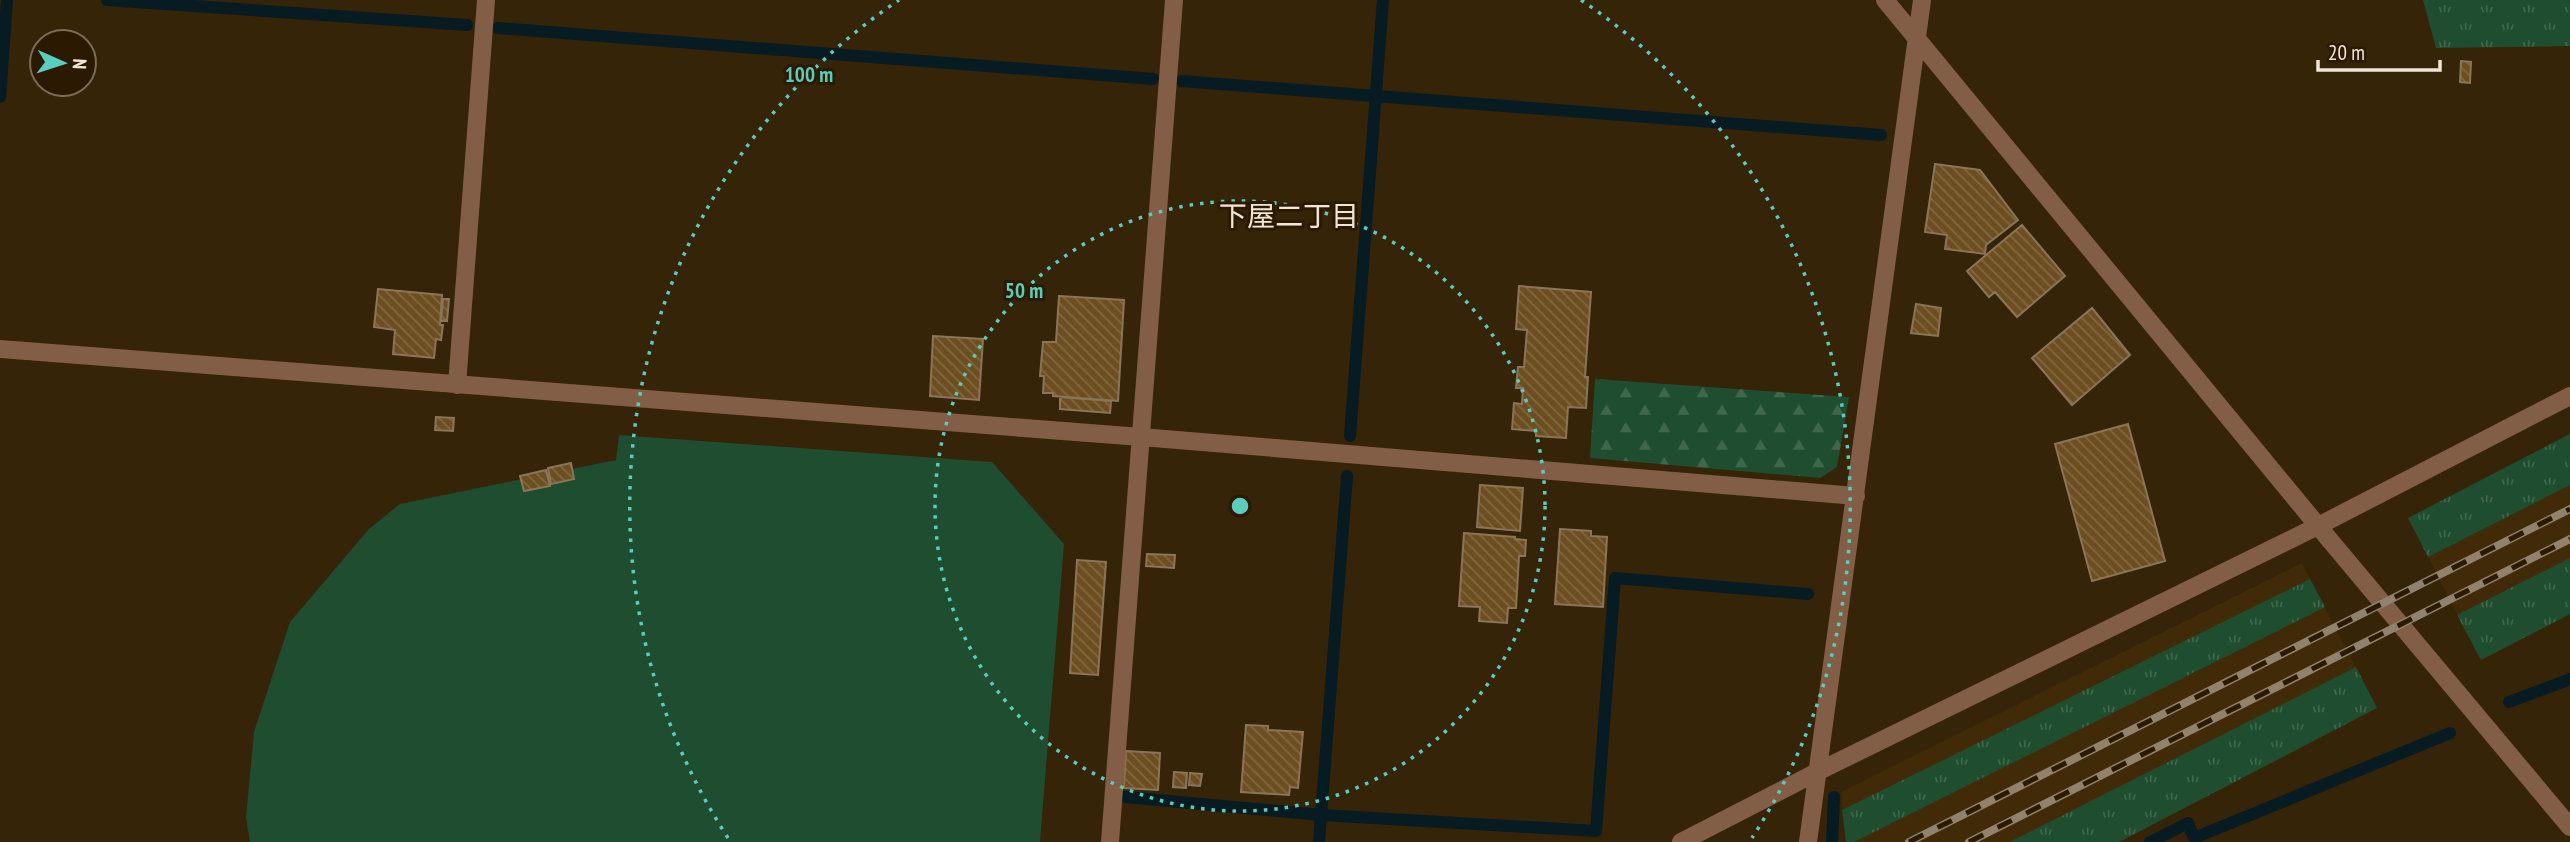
<svg xmlns="http://www.w3.org/2000/svg" width="2570" height="842" font-family="'PT Sans Narrow','Noto Sans JP',sans-serif">
  <style>
    .built { fill: #412a07 }
    .grass { fill: url(#grass-tufts) }
    .forest { fill: url(#forest-firs) }
    .park { fill: #1e4d2f }
    .lines { fill: none; stroke-linecap: round; stroke-linejoin: round }
    .stream { stroke: #061b22; stroke-width: 12 }
    .building { fill: url(#building-back-hatch); stroke: #8a7559; stroke-width: 2 }
    .minor { stroke: #835e47; stroke-width: 18 }
    .rail-casing { stroke: #90826c; stroke-width: 8 }
    .rail { stroke: #2b1a01; stroke-width: 5; stroke-dasharray: 16; stroke-linecap: butt }
    .ring { fill: none; stroke: #59cebe; stroke-width: 3.5; stroke-dasharray: 3.5 7 }
    .labels { text-anchor: middle; dominant-baseline: central; stroke-width: 6; stroke-linejoin: round; paint-order: stroke }
    .neighbourhood-label { font-size: 28px; fill: #f1e6d6; stroke: #2b1a01 }
    .centre { fill: #59cebe; stroke: #2b1a01; stroke-width: 3.5 }
    .ring-label { font-size: 21px; text-anchor: middle; font-weight: bold; fill: #59cebe; stroke: #2b1a01; stroke-width: 6; stroke-linejoin: round; paint-order: stroke }
  </style>
  <defs>
    <pattern id="grass-tufts" width="24" height="20" patternUnits="userSpaceOnUse" patternTransform="scale(1.75)"><rect width="24" height="20" fill="#1e4d2f"/><path d="M3 7l-1-3M5 7V3M7 7l1-3M15 17l-1-3M17 17v-4M19 17l1-3" fill="none" stroke="#3f674c"/></pattern>
    <pattern id="forest-firs" width="22" height="20" patternUnits="userSpaceOnUse" patternTransform="scale(1.75)"><rect width="22" height="20" fill="#1e4d2f"/><path d="M5 1l3.5 6h-7zM16 11l3.5 6h-7z" fill="#3f674c"/></pattern>
    <pattern id="building-back-hatch" width="6" height="6" patternUnits="userSpaceOnUse" patternTransform="scale(1.75)"><rect width="6" height="6" fill="#6c4e20"/><path d="M-1 5l2 2M0 0l6 6M5-1l2 2" fill="none" stroke="#816840"/></pattern>
  </defs>
  <rect width="100%" height="100%" fill="#352408"/>
  <!-- built -->
  <path class="built" d="M2570,434V614L2481,660L2408,518Z
    M2302,563L2377,708L2119,842H1846L1841,792Z"/>
  <!-- grass -->
  <path class="grass" d="M2423,0H2570V46L2436,48Z
    M2570,434V485L2428,557L2408,518Z
    M2570,558V614L2481,660L2457,615Z
    M2310,579L2325,607L1854,842H1846L1842,810Z
    M2356,667L2377,708L2119,842H2010Z"/>
  <!-- forest -->
  <path class="forest" d="M1595,379L1849,397L1837,467L1820,478L1590,458Z"/>
  <!-- park -->
  <path class="park" d="M619,435L992,462L1064,544L1040,842H250L246,818L254,732L290,622L369,529L400,504L616,460Z"/>
  <g class="lines">
    <!-- stream -->
    <path class="stream" d="M107,0L467,25
      M497,28L1153,79
      M1181,81L1881,135
      M0,97L7,0
      M1350,436L1383,0
      M2509,702L2570,679
      M1125,797L1321,815L1596,831L1615,578L1808,594
      M1319,842L1347,476
      M1832,842L1834,797
      M2150,842L2188,823L2194,838L2450,733"/>
  </g>
  <!-- building -->
  <path class="building" d="M2461,61L2471,62L2470,83L2460,82Z
    M1935,164L1980,170L2018,220L1986,245L1985,254L1945,249L1947,235L1925,232Z
    M2022,225L2065,276L2017,317L1995,292L1989,297L1967,271Z
    M1519,286L1591,292L1585,377H1588L1586,408L1568,407L1566,438L1536,436V431L1512,429L1514,403L1522,404L1523,388H1516L1518,367H1524L1527,330L1516,329Z
    M378,289L442,295L440,325H443L441,340L436,339L434,358L393,354L395,330L374,327Z
    M1059,296L1124,300L1118,401L1053,396V393H1043L1044,376H1040L1043,342H1056Z
    M443,299H449L447,321L441,320Z
    M1916,304L1941,308L1938,336L1911,333Z
    M2092,308L2130,355L2072,405L2032,358Z
    M933,336L983,339L979,400L930,396Z
    M1060,397L1111,401L1110,413L1060,409Z
    M436,417L454,418L453,431L435,430Z
    M2128,424L2165,561L2092,581L2055,444Z
    M571,463L574,479L551,484L548,468Z
    M546,470L550,486L524,491L520,476Z
    M1480,485L1523,488L1520,531L1477,527Z
    M1560,529L1591,531V536L1607,537L1603,607L1555,604Z
    M1464,533L1515,537V539L1526,540L1525,556H1519L1516,608H1508L1507,623L1479,621L1480,607L1459,606Z
    M1147,554L1175,555L1174,568L1146,566Z
    M1077,560L1106,562L1098,675L1070,673Z
    M1246,725L1268,726V730L1303,732L1298,788L1290,787L1289,795L1241,792Z
    M1126,751L1160,753L1158,790L1124,788Z
    M1174,772L1187,773L1186,788L1173,787Z
    M1190,773L1202,774L1200,786L1189,785Z"/>
  <g class="lines">
    <!-- minor -->
    <path class="minor" d="M1885,0L2318,526L2570,827
      M0,349L1141,437L1856,496
      M457,385L486,0
      M1110,842L1174,0
      M1681,842L1819,771L2318,526L2570,396
      M1808,842L1922,0"/>
    <!-- rail casing -->
    <g class="rail-casing">
      <path id="rail" d="M1909,842L2570,509
        M1969,842L2570,539"/>
    </g>
    <!-- rail -->
    <use href="#rail" class="rail"/>
  </g>
  <!-- distance rings -->
  <g class="ring">
    <circle cx="1240" cy="506" r="305"/>
    <path d="M728 838A610 610 0 0 1 899 0M1581 0A610 610 0 0 1 1752 838"/>
  </g>
  <g class="labels">
    <!-- neighbourhood labels -->
    <g class="neighbourhood-label">
      <text x="1289" y="215">下屋二丁目</text>
    </g>
  </g>
  <circle cx="1240" cy="506" r="10" class="centre"/>
  <g class="ring-label">
    <text x="809" y="82">100 m</text>
    <text x="1024" y="298">50 m</text>
  </g>
  <!-- north arrow -->
  <g transform="translate(63 63) rotate(93)"><circle r="33" fill="#2b1a01" stroke="#7a6c56" stroke-width="2"/>
  <path d="M0-5L12 26L0 18L-12 26Z" fill="#59cebe"/>
  <text y="-10" font-size="19" font-weight="bold" text-anchor="middle" fill="#f1e6d6">N</text>
  </g>
  <!-- scale -->
  <path d="M2318 60v10h122v-10" fill="none" stroke="#f1e6d6" stroke-width="3.5"/>
  <text x="2328" y="60" font-size="21" fill="#f1e6d6" stroke="#2b1a01" stroke-width="5" paint-order="stroke">20 m</text>
</svg>
